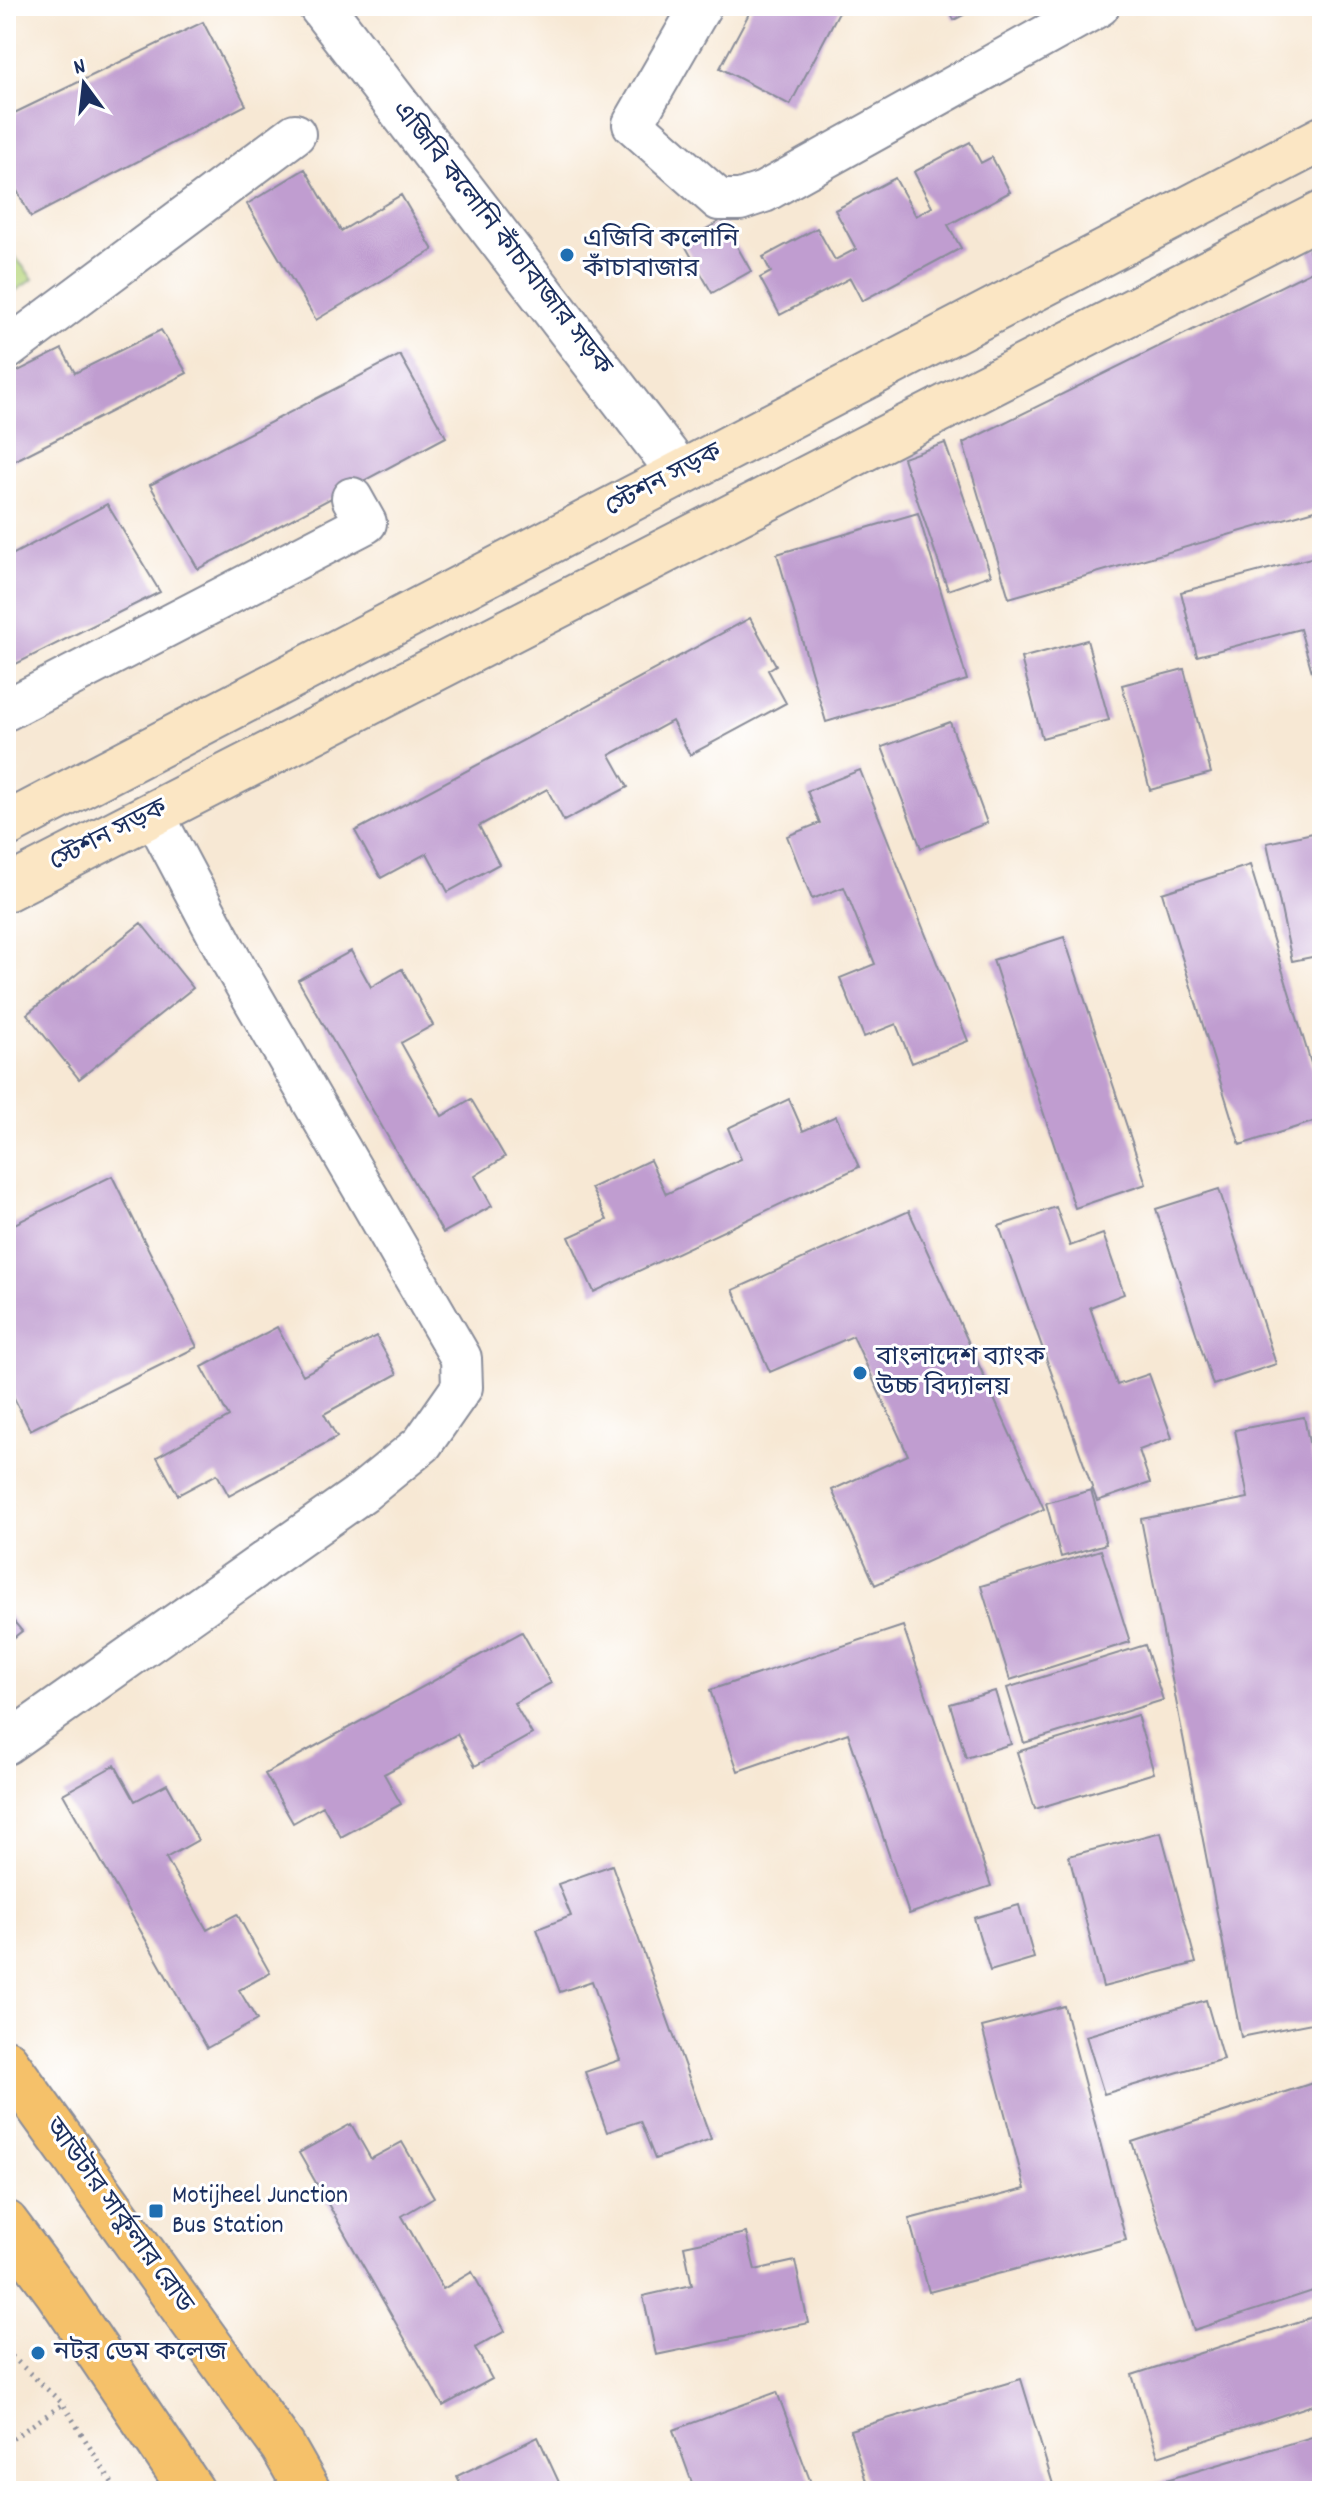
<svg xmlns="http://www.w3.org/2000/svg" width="1328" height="2497" font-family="Dekko,'Noto Sans Bengali',sans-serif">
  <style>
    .green { fill: #b7d67d; stroke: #69826e; stroke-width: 2 }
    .building { fill: #c09dd0 }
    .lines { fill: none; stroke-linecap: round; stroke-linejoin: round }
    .minor-casing { stroke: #898c99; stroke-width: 44 }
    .tertiary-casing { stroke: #898c99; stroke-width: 48 }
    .secondary-casing { stroke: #898c99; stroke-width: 48 }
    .primary-casing { stroke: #898c99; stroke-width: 48 }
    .path { stroke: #898c99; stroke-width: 5; stroke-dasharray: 2 6; stroke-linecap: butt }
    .minor { stroke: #fff; stroke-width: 40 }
    .tertiary { stroke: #fff; stroke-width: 44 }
    .secondary { stroke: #fbe6c4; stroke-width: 44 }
    .primary { stroke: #f5c16b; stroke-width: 44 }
    .poi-dot { fill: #1f6fb2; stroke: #fff; stroke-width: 3 }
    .labels { text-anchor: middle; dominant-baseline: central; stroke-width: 6; stroke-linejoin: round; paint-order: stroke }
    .street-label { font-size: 26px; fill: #1b2f5e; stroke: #fff }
    .poi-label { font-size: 26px; fill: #1b2f5e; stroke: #fff; text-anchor: start }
  </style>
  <rect width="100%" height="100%" fill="#fff"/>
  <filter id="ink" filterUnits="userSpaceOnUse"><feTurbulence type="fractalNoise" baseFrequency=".0125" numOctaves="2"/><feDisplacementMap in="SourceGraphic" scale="16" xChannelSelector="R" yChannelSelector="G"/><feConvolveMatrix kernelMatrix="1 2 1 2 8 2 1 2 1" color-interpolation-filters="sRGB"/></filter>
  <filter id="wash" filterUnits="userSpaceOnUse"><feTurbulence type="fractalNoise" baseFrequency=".006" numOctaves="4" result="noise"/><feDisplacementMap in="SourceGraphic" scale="32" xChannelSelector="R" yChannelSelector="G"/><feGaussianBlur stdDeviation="1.8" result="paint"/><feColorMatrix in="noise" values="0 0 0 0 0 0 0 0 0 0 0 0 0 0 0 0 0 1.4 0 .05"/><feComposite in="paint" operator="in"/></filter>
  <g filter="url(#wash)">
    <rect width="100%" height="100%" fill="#f7e8d4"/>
    <!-- green -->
    <path class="green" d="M6,245L33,279L6,297Z"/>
    <g id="blocks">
      <!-- building -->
      <path class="building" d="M753,6H842L790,105L720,68Z
        M947,6H981L954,20Z
        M203,22L246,105L31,217L6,170V117Z
        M970,142L981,163L992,157L1010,192L948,225L961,248L862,301L850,278L780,315L760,278L771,272L763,257L817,228L835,260L856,249L835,210L895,178L916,216L932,207L914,172Z
        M305,169L341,231L401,195L433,250L316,320L247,204Z
        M722,220L751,271L712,293L683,242Z
        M1322,247V508L1009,598L963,443L1314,270L1309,250Z
        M161,330L187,373L6,465V377L62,349L75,373Z
        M400,355L446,437L198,569L150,485Z
        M945,443L991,575L948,590L903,458Z
        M107,504L160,592L6,669V558Z
        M918,513L967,680L826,722L777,554Z
        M1322,555V708L1300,629L1197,656L1181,592Z
        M750,618L776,665L768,670L786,703L690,755L672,721L610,755L628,787L564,821L547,789L479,826L499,864L448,892L427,853L381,878L355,831Z
        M1087,640L1109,720L1042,738L1021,658Z
        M1184,669L1211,773L1150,790L1122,685Z
        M950,722L987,823L921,848L882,747Z
        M860,770L968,1041L912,1063L896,1024L864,1037L840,978L875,964L844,887L812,899L787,836L820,823L807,791Z
        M1322,831V955L1292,961L1267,843Z
        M1250,865L1322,1099V1119L1240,1145L1162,893Z
        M141,923L193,988L79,1079L27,1014Z
        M1064,937L1146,1184L1075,1208L993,960Z
        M351,951L371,987L402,969L433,1025L401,1043L442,1116L471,1099L505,1157L475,1176L492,1206L443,1233L298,980Z
        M789,1099L803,1131L836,1116L859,1167L594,1292L569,1237L607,1220L591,1188L650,1160L666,1194L741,1159L728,1128Z
        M112,1176L197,1347L30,1430L6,1382V1228Z
        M1219,1189L1276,1364L1213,1385L1156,1209Z
        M1056,1207L1070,1246L1103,1234L1124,1294L1090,1307L1117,1385L1149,1374L1172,1438L1139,1450L1150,1483L1097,1501L999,1226Z
        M909,1211L1044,1509L875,1585L832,1490L908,1455L853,1336L770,1372L733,1290Z
        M277,1327L303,1375L376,1336L397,1374L324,1414L337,1437L229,1496L217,1474L178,1495L157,1457L229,1417L202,1367Z
        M1304,1417L1322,1508V2021L1241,2037L1141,1519L1248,1498L1235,1430Z
        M1091,1490L1106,1544L1061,1557L1046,1503Z
        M1101,1550L1130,1642L1010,1680L981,1586Z
        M6,1612L22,1631L6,1644Z
        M903,1626L991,1886L909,1914L848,1733L738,1771L710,1690Z
        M522,1632L551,1683L514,1703L532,1734L475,1766L457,1734L384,1774L401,1804L341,1837L323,1806L293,1823L265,1774Z
        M1145,1645L1163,1700L1024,1743L1007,1688Z
        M995,1691L1011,1744L966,1758L950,1704Z
        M1137,1715L1154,1773L1035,1809L1017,1752Z
        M115,1765L135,1801L167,1784L198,1840L166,1858L207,1930L237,1914L270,1973L239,1990L257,2020L207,2048L63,1794Z
        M1161,1832L1196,1963L1103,1987L1069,1856Z
        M612,1865L711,2139L655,2159L640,2121L607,2132L585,2072L620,2060L592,1981L560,1992L537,1929L571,1916L558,1884Z
        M1019,1905L1034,1958L990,1971L974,1918Z
        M1206,2000L1223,2059L1104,2094L1086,2036Z
        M1064,2006L1126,2240L929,2292L909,2219L1025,2189L982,2027Z
        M1322,2080V2288L1194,2330L1132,2142Z
        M351,2124L371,2159L402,2142L434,2197L402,2216L443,2289L472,2272L505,2331L475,2348L492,2379L443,2406L299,2153Z
        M746,2233L755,2270L795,2261L808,2323L656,2355L643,2296L692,2285L684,2246Z
        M1322,2314V2402L1158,2456L1132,2375Z
        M1021,2379L1055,2491H869L850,2430Z
        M777,2392L814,2491H695L673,2430Z
        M1322,2434V2491H1132V2490Z
        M538,2437L563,2491H464L457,2476Z"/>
    </g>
  </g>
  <g filter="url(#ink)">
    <use href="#blocks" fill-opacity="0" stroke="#898c99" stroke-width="2"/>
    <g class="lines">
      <!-- minor casing -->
      <g class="minor-casing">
        <path id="minor" d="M701,6L633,124L719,200H740L764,192L1099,6
          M6,350L295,134
          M6,710L366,523L352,498
          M6,1744L363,1492L422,1444L462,1387L461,1358L232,962L153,813"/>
      </g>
      <!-- tertiary casing -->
      <g class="tertiary-casing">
        <path id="tertiary" d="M321,6L680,473"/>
      </g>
      <!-- secondary casing -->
      <g class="secondary-casing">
        <path id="secondary" d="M6,825L1322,139
          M6,889L1322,214"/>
      </g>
      <!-- primary casing -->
      <g class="primary-casing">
        <path id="primary" d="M6,2062L283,2447L308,2491
          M6,2223L58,2293L192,2491"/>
      </g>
      <!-- path -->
      <path class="path" d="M6,2351L63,2404L117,2491
        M6,2443L63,2404"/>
      <!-- minor -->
      <use href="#minor" class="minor"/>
      <!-- tertiary -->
      <use href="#tertiary" class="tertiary"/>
      <!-- secondary -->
      <use href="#secondary" class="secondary"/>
      <!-- primary -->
      <use href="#primary" class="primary"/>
    </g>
  </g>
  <!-- markers -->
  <g class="poi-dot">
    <circle cx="567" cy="255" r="8"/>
    <circle cx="860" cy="1373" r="8"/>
    <rect x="148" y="2203" width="16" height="16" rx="4"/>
    <circle cx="38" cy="2353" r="8"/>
  </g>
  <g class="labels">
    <!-- street labels -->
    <g class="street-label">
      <text transform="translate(501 239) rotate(52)">এজিবি কলোনি কাঁচাবাজার সড়ক</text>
      <text transform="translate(664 481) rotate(-28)">স্টেশন সড়ক</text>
      <text transform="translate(109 836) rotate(-27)">স্টেশন সড়ক</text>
      <text transform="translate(118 2216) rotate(54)">আউটার সার্কুলার রোড</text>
    </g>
    <!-- poi labels -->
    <g class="poi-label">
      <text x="583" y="240">এজিবি কলোনি<tspan x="583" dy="30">কাঁচাবাজার</tspan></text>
      <text x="876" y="1358">বাংলাদেশ ব্যাংক<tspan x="876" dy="30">উচ্চ বিদ্যালয়</tspan></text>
      <text x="172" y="2196">Motijheel Junction<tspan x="172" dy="30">Bus Station</tspan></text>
      <text x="54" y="2353">নটর ডেম কলেজ</text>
    </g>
  </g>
  <!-- margin -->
  <rect width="1328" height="2497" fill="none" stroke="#fff" stroke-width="32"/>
  <!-- north arrow -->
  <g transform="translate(84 84) rotate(345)" stroke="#ffffff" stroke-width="6" paint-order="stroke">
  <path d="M0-6L14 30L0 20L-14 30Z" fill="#1b2f5e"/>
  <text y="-12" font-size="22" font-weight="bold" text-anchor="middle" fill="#1b2f5e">N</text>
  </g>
</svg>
